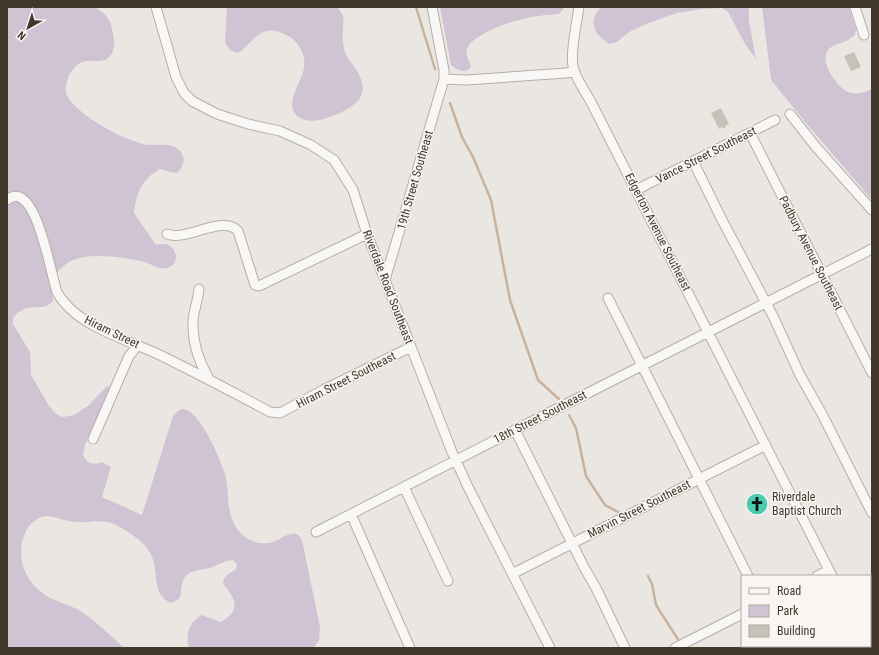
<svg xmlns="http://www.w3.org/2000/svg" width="879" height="655" font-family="'Roboto Condensed',sans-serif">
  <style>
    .green { fill: #cfc3d4 }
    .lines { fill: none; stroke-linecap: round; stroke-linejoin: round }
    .stream { stroke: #c9b29e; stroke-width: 2.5 }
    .building { fill: #c7c1b9 }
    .minor-casing { stroke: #b4afa7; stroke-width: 11 }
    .minor { stroke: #f9f7f5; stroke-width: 9 }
    .labels { text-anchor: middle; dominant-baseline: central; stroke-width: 3; stroke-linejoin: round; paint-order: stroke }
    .street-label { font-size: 12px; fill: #42382a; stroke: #f8f5f2 }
    .poi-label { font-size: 12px; fill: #42382a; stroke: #f8f5f2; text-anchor: start }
  </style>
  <rect width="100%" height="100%" fill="#eae7e2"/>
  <!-- green -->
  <path class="green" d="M7,7H94C104,12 110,18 112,29C114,38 116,49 110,56C103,65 91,59 82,62C77,64 71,71 69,75C67,81 64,90 67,96C74,108 92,120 104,127C115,134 130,140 143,144C156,147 178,139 183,157C185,163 182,168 177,173L170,172L160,169C141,180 137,192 134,213L156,245C161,244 167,243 171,247C179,253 177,266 167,268C158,270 152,264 144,262C123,257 91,252 71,261C63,265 56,273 51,280L53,301C42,314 28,299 13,318V324L30,352L31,375L49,406L56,414L63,417L74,415L88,406L108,385L110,392L91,435L85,444L83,455C87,463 93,466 102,462L111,467L102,497L142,515L173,416C176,413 179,409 183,409C200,410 220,459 225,474C230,493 225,509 236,527C243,540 259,546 273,542C279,540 286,534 292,534C297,533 300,536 302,540L320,627L319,640L314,648H189C185,634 189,622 202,615L220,622C241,611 237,600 223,584L224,579L228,574L236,570L237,564L233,560C225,560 220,564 213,567C204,570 187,569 183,581C179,591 185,599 171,603C149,593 161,569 149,551C142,540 129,532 118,526C102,518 93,523 77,522C67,522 57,517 47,516C39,516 29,524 26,531C15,555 23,579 44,594C54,602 69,604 80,611C96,621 110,635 124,648H7Z
    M227,7H337C339,10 343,14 343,17C344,21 343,26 343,30C342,40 343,53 350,61C367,83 370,98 342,112C329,118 309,126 297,116C294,113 292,109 292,105C293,84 312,72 301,50C299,45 294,39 290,37C283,33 275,29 267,31C254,34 249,47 238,53L231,51L225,43Z
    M440,7H565L559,14C546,15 532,16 519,20C506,23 471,36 467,49C465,56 470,61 471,67C465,74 458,71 451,65Z
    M601,7H749V21L756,59L745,44L728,12L722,8L701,9L677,13L646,24L629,32L617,42L609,44C594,35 587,21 601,7Z
    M762,7H849L856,30L855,35C853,36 850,39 848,40C841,44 833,44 828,50C819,62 837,87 848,92C856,95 865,93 872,89V200L806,123L771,80Z"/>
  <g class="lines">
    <!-- stream -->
    <path class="stream" d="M416,7L435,69
      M450,103L462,137L473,157L491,200L510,300L538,380L559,399
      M569,415L576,428L586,476L605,505L620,513
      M648,576L652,584L656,605L679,641"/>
  </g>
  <!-- building -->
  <path class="building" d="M854,52L861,67L851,71L844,56Z
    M721,108L729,124L725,126L726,127L723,129L722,127L719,129L711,113Z"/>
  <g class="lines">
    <!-- minor casing -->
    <g class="minor-casing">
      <path id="minor" d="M156,7L176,77L184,93L192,101L217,114L248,124L280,131L311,145L334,160L353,190L367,234L452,452L468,487L550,648
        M579,7C577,22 570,52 573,66C575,78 585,91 591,102L832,576
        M855,7L864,35
        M444,79L466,80L566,73L574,71
        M790,114L816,147L872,210
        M750,133L872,373
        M693,161L721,218L773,316L800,375L822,414L872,513
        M636,190L775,120
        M7,200C36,176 51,277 57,292C59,296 61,299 64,302C85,329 134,342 164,357C200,375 235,393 270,412L280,413L325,389L411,347
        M167,234C186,242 223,214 238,231L255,285L259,286L367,234
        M385,280L444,79V70L432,7
        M199,289C198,300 194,310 193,320C192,341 199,362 209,379
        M608,298L748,576
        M515,430L585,569L596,588L625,648
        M93,439L129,356L138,345
        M404,487L448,581
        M351,514L410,648
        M316,532L515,430L872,249
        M512,574L766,445
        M817,576L829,570
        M868,646L869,648
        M675,648L742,614"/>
    </g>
    <!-- minor -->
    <use href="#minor" class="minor"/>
  </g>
  <!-- icons -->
  <defs>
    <g id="church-disc" transform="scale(1.15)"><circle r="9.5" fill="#4accb2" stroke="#f8f5f2"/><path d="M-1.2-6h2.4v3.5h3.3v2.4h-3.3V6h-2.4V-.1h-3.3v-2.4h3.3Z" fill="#111"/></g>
  </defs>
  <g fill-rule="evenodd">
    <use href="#church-disc" x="757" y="504"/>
  </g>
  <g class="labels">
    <!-- street labels -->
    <g class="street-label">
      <text transform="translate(706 155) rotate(-27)">Vance Street Southeast</text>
      <text transform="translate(415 180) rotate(-74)">19th Street Southeast</text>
      <text transform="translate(658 232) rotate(63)">Edgerton Avenue Southeast</text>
      <text transform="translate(811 253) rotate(63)">Padbury Avenue Southeast</text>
      <text transform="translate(388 287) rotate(69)">Riverdale Road Southeast</text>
      <text transform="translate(112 332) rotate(26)">Hiram Street</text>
      <text transform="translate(346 380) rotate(-27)">Hiram Street Southeast</text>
      <text transform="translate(540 417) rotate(-27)">18th Street Southeast</text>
      <text transform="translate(639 509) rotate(-27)">Marvin Street Southeast</text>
    </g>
    <!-- poi labels -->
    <g class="poi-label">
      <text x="772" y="497">Riverdale<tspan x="772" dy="14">Baptist Church</tspan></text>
    </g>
  </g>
  <!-- border -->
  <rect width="879" height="655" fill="none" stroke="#42382a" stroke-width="16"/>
  <!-- legend -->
  <rect x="741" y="575" width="130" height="72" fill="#f8f5f2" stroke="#afa9a2"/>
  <rect x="749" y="588" width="20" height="6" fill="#f9f7f5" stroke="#afa9a2"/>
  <text x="777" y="595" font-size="12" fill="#42382a">Road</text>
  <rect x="749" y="605" width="20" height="12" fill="#cfc3d4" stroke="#afa9a2"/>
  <text x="777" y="615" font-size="12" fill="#42382a">Park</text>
  <rect x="749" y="625" width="20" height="12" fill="#c7c1b9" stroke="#afa9a2"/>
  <text x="777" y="635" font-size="12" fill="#42382a">Building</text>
  <!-- north arrow -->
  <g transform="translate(28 28) rotate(219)" stroke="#f8f5f2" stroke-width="3" paint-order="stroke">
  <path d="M0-3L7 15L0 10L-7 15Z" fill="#42382a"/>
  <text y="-6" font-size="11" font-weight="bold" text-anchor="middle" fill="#42382a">N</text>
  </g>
</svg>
